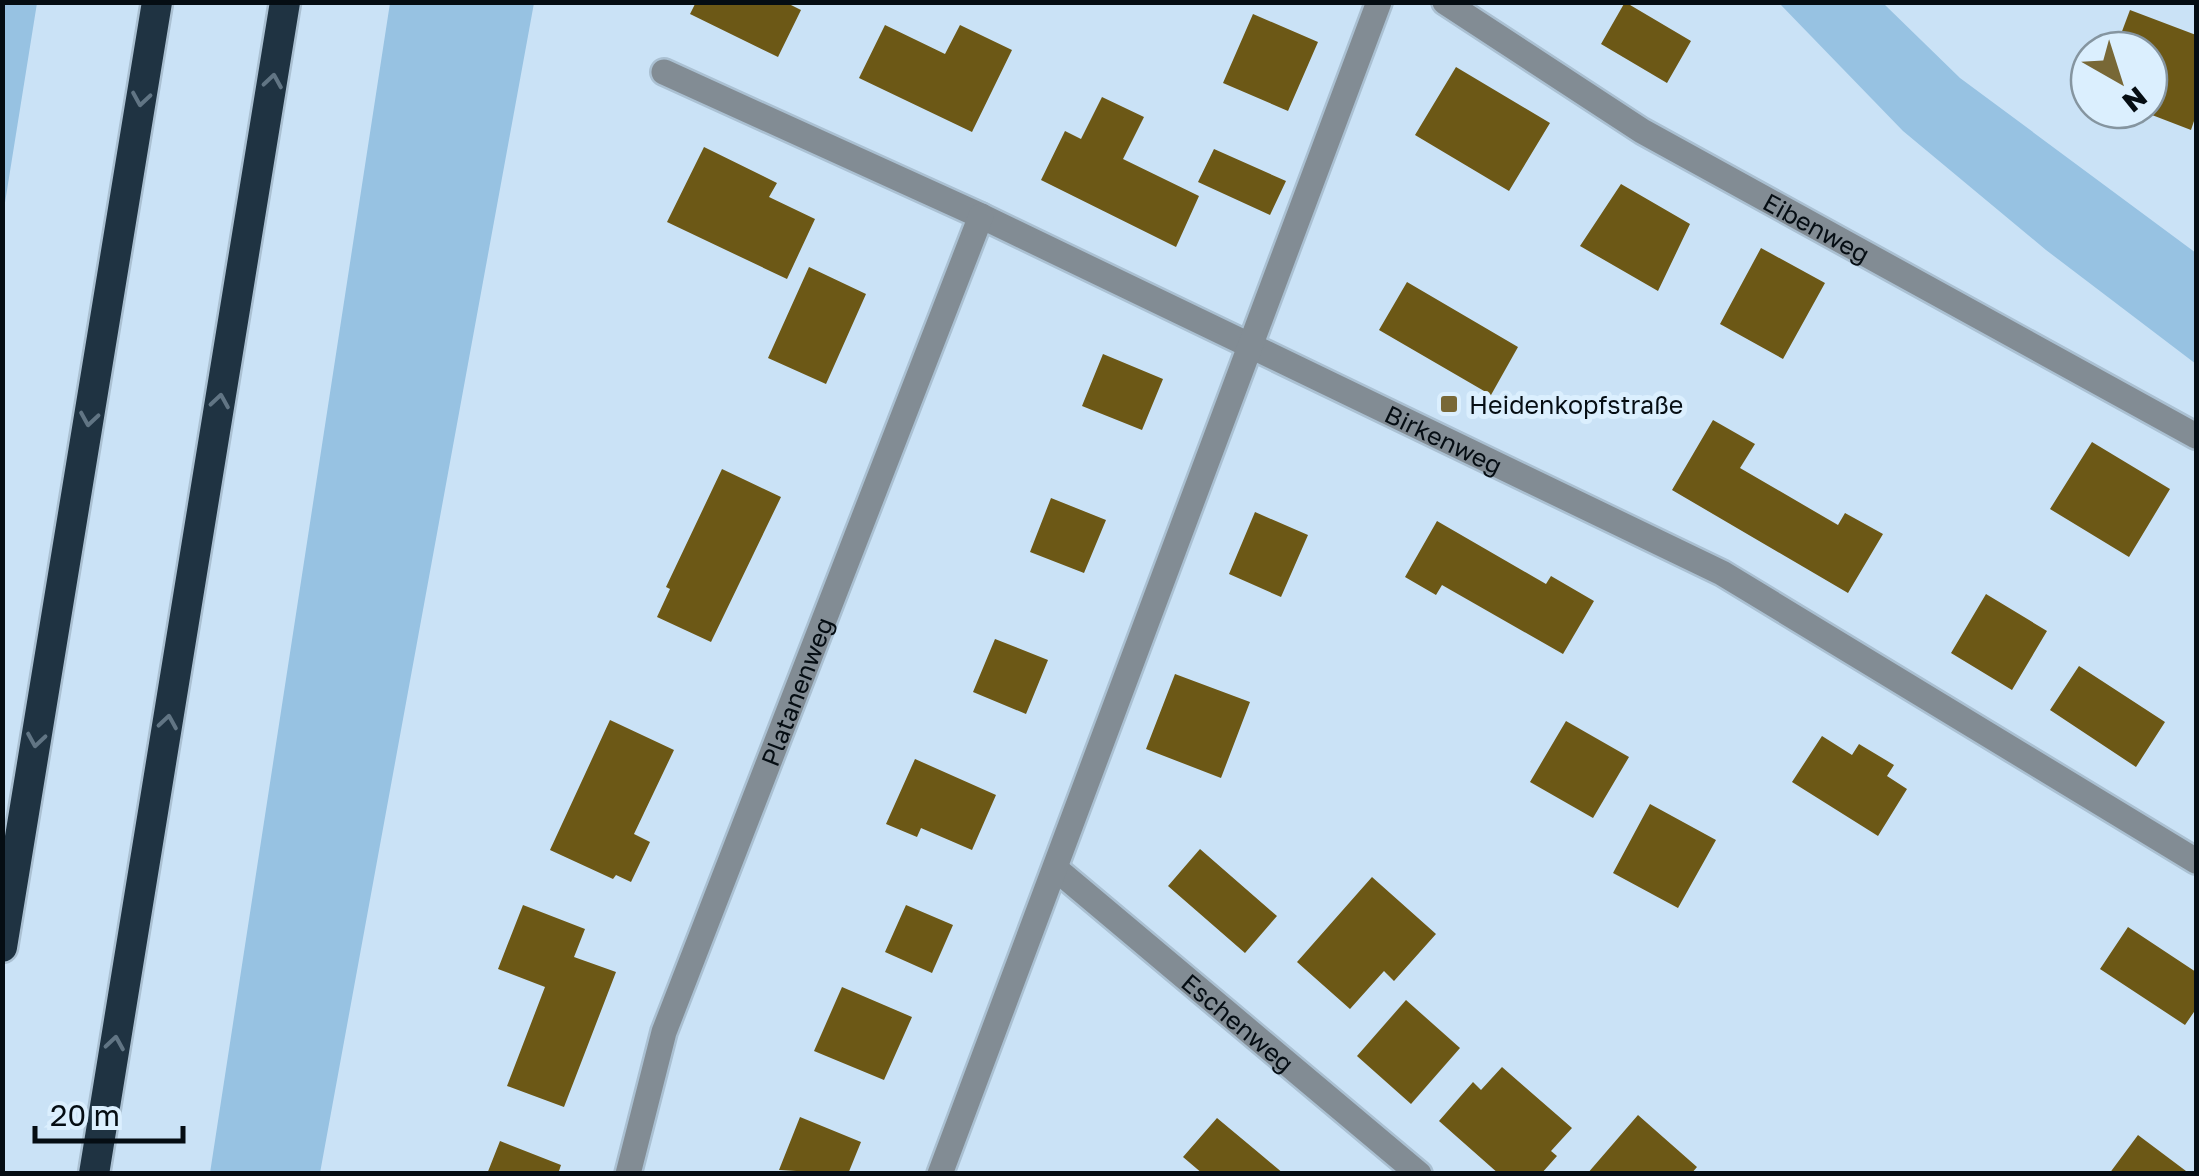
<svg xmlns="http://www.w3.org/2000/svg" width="2199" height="1176" font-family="'Golos Text',sans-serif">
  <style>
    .green { fill: #97c2e2 }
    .building { fill: #6c5816 }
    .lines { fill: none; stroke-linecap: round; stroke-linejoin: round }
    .minor-casing { stroke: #aac0d2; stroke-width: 30 }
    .motorway-casing { stroke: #aac0d2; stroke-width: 35 }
    .minor { stroke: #828c94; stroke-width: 25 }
    .motorway { stroke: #1f3342; stroke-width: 30 }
    .oneway { stroke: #617584 }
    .poi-dot { fill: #786836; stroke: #dbeffe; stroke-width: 4 }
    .labels { text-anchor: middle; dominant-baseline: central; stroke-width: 10; stroke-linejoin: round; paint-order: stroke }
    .street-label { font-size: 25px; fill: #050d13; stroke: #dbeffe }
    .poi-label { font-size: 25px; fill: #050d13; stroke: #dbeffe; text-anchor: start }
  </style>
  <rect width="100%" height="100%" fill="#cae2f6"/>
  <!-- green -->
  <path class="green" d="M3,2L37,3L3,215L2,3Z
    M390,3H534L320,1173H210Z
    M1779,3H1883L1960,78L2196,253V364L2046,250L1903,131Z"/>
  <!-- building -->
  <path class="building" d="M696,2H785L801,10L778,57L690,14Z
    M1625,2L1691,41L1667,83L1601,44Z
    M2130,10L2196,35V115L2191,130L2139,110H2149V50H2115Z
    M1253,14L1318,42L1288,111L1223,83Z
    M885,25L945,54L960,25L1012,50L972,132L859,78Z
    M1456,67L1550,123L1509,191L1415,135Z
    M1102,97L1144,117L1123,159L1199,196L1176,247L1041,180L1065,131L1081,139Z
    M704,147L777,183L769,197L815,219L787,279L667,222Z
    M1214,149L1286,181L1270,215L1198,182Z
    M1621,184L1690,224L1658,291L1580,246Z
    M1761,248L1825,283L1783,359L1720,324Z
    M809,267L866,294L826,384L768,358Z
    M1407,282L1518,347L1491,395L1379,330Z
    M1103,354L1163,379L1142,430L1082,406Z
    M1713,420L1755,444L1740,468L1838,525L1845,513L1883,534L1848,593L1672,490Z
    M2092,442L2170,489L2129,557L2050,509Z
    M722,469L781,497L711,642L657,617L670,589L666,587Z
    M1051,498L1106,520L1084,573L1030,552Z
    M1255,512L1308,535L1281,597L1229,574Z
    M1437,521L1546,584L1551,576L1594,601L1563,654L1442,585L1436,595L1405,577Z
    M1986,594L2047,631L2012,690L1951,653Z
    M995,639L1048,660L1026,714L973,692Z
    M2079,666L2165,722L2136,767L2050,710Z
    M1175,674L1250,702L1221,778L1146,749Z
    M610,720L674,750L634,834L650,842L631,882L616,875L613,879L550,850Z
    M1566,721L1629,757L1593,818L1530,782Z
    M1822,736L1852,755L1859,744L1894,765L1887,776L1907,789L1878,836L1792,782Z
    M915,759L996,795L972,850L921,828L917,837L886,824Z
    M1650,804L1716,840L1678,908L1613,873Z
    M1200,849L1277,916L1245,953L1168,886Z
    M1372,877L1436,934L1394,981L1384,971L1350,1009L1297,962Z
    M523,905L585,929L574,957L616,972L564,1107L507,1086L545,987L498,969Z
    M906,905L953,925L932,973L885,952Z
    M2128,927L2196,972V1009L2185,1025L2100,969Z
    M842,987L912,1017L884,1080L814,1051Z
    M1406,1000L1460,1048L1411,1104L1357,1056Z
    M1502,1067L1572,1128L1551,1151L1557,1156L1541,1174H1499L1439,1121L1473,1082L1481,1090Z
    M1638,1115L1697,1167L1691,1174H1587Z
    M800,1117L861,1142L848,1174L779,1170Z
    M1217,1118L1259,1153L1284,1174H1203L1183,1157Z
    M2138,1135L2190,1174H2109Z
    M500,1141L561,1165L558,1174H487Z"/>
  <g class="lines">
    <!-- minor casing -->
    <g class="minor-casing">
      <g id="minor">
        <path id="s1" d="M1445,2L1642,131L2196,436"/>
        <path id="s2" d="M664,72L981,216L1722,573L2196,861"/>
        <path id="s3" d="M1056,869L1419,1174"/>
        <path id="s4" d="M628,1174L664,1032L981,216"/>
        <path d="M940,1174L1379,2"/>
      </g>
    </g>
    <!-- motorway casing -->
    <g class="motorway-casing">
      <path id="motorway" d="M2,947L157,2
        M94,1174L285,2"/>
    </g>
    <!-- minor -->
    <use href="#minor" class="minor"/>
    <!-- motorway -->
    <use href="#motorway" class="motorway"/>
  </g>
  <!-- one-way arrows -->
  <defs><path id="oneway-chevron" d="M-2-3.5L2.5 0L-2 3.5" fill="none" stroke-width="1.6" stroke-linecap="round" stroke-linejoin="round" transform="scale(2.5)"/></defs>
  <g class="oneway">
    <use href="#oneway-chevron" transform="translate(273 81) rotate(-81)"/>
    <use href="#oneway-chevron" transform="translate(141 99) rotate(99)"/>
    <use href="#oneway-chevron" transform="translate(220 401) rotate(-81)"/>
    <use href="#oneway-chevron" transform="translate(89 419) rotate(99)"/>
    <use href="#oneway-chevron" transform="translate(168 722) rotate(-81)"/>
    <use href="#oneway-chevron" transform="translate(36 740) rotate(99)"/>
    <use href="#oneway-chevron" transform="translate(115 1043) rotate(-81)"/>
  </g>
  <!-- markers -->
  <rect class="poi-dot" x="1439" y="394" width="20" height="20" rx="5"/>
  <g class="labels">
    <!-- street labels -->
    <g class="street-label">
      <text stroke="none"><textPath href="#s1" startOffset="435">Eibenweg</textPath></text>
      <text stroke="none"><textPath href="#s2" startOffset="862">Birkenweg</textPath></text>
      <text stroke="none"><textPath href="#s4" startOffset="512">Platanenweg</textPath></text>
      <text stroke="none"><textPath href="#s3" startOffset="238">Eschenweg</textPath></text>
    </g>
    <!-- poi labels -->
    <g class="poi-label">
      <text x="1469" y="404">Heidenkopfstraße</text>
    </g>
  </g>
  <!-- border -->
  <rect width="2199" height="1176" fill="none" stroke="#050d13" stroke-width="10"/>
  <!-- north arrow -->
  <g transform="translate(2119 80) rotate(141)"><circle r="48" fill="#dbeffe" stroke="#8595a0" stroke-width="2.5"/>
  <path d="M0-8L18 38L0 25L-18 38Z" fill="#786836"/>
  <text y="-15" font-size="28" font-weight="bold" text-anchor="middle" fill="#050d13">N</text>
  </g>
  <!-- scale -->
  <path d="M35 1126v15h148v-15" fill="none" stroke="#050d13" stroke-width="5"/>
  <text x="50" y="1126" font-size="30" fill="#050d13" stroke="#dbeffe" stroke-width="8" paint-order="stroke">20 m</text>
</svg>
